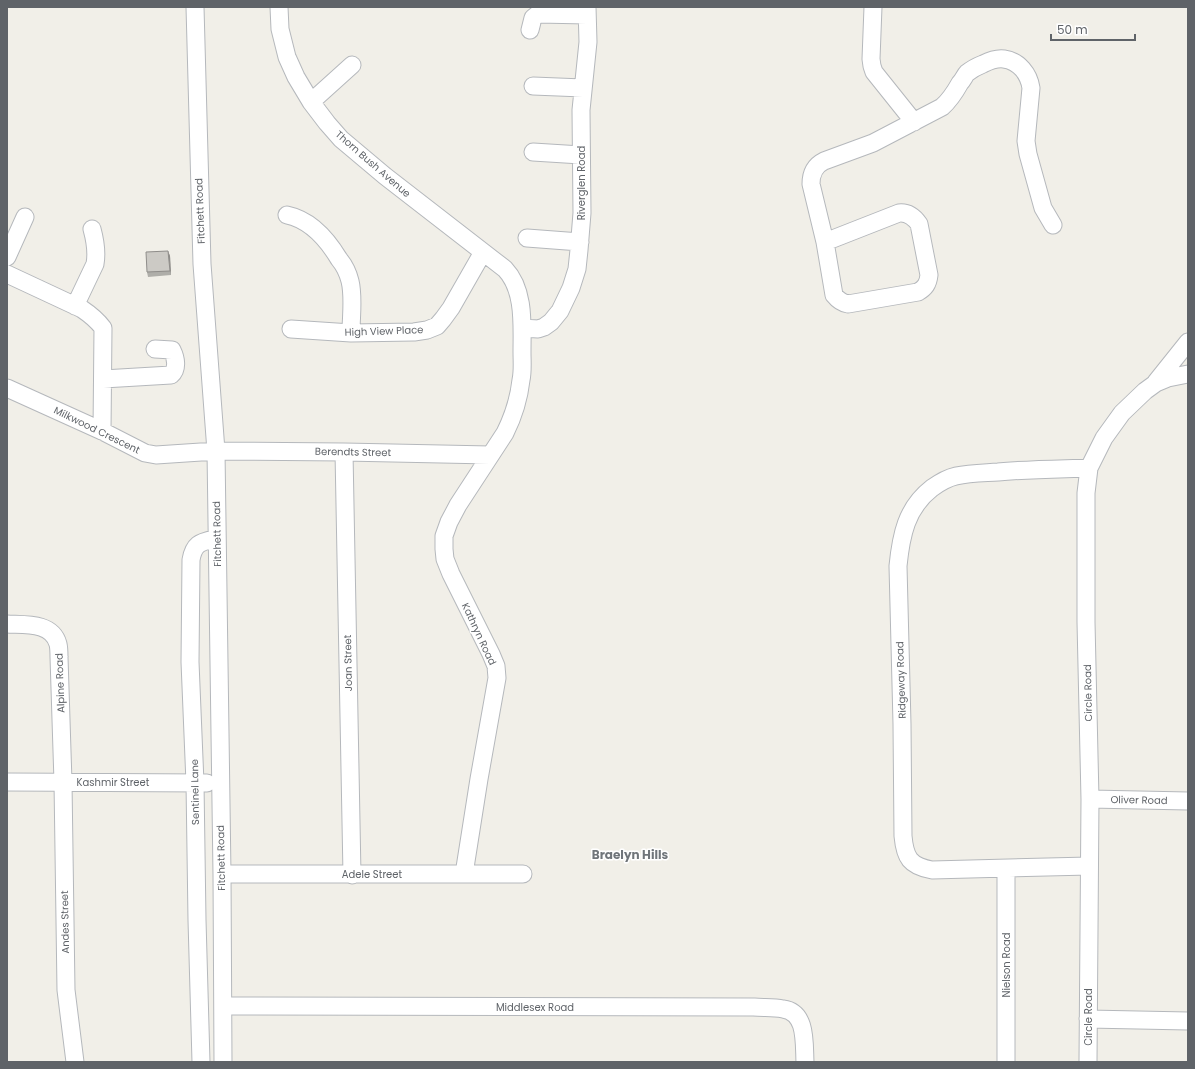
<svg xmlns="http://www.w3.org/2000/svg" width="1195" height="1069" font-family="Poppins,sans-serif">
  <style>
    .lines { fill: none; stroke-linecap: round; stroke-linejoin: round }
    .minor-casing { stroke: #b5b8bc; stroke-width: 19 }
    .minor { stroke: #fff; stroke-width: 17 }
    .wall { fill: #afaea9 }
    .shaded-wall { fill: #8f8d8a }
    .building { fill: #cccac5; stroke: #8f8d8a }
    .labels { text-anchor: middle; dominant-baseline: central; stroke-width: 3; stroke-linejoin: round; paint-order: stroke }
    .street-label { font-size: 10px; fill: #5f6368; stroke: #fff }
    .quarter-label { font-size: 12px; font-weight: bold; fill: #70757a; stroke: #fff }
  </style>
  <rect width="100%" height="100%" fill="#f1efe8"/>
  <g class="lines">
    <!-- minor casing -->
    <g class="minor-casing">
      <path id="minor" d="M195,7L202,264L216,451L222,874L223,1062
        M279,7L280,29L287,57L296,77L311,102L327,123L341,139L385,176L505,269C525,290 522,325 522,352C522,361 523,371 521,380C519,398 513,417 505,433L458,505L449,522L444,536V549L445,559L451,574L491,654L496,666L497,678L479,779L464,874
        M873,7L871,59L872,66L874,72L914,122
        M530,30L533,18L538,14L587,15
        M533,86L583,88
        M311,102L352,65
        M533,152L581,155
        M287,215C311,220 327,239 339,259C344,265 348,273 350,281C354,297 351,316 351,333
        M527,238L580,242
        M825,242L899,213C908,212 914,217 919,224L929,275C928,284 925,288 918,292L848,304C842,303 838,300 834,295L825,242L811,184C811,174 814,166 824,161L873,143L942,107C950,100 955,92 960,83C963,80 965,75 967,73C972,69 978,66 983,64C989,61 997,58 1004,59C1019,61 1029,74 1031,88L1026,141L1028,154L1043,208L1053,225
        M7,257L25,217
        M7,274L82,309C91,315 97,320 103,328L102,431
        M75,306L95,264C97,253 95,240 92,229
        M522,328L538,329L544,327L551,322L560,311L571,288L577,269L579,250L582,213L581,110L588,42L587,7
        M291,329L351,333L414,332L427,330L437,326L443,319L451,308L483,252
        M103,379L171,375C178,369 176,358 172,350L155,349
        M1156,382L1188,342
        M7,388L102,431L145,453L156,455L216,451L344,452L490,455
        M344,452L352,875
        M7,624C25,625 52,622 58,644C59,648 59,653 59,657L63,782L66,990L75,1062
        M7,782L207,783
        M1090,799L1188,801
        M1089,866L932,870C910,866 905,858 903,836L902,724L898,566C901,536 906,508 932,488C939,483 947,478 956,476C970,473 984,473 998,472C1029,469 1059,469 1089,468
        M222,874H523
        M223,1006L754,1007C763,1008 773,1007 783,1009C807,1012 804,1043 805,1062
        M1088,1019L1188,1021
        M201,1062L197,920L195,783L190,662L191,560C194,542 202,542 217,538
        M1006,1062V869
        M1088,1062L1090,799L1086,622V493L1089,468L1104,438L1122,413L1145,391L1156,383L1168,378L1188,374"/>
    </g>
    <!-- minor -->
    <use href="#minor" class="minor"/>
  </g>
  <!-- wall -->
  <path class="wall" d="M168,251L170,256L171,275L148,277L147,272Z"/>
  <!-- shaded-wall -->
  <path class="shaded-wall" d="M168,251L170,256L171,275L170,271Z"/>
  <!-- building -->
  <path class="building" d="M168,251L170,271L147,272L146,252Z"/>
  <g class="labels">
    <!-- street labels -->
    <g class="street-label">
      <text transform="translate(373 164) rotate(41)">Thorn Bush Avenue</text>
      <text transform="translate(581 183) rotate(-90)">Riverglen Road</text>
      <text transform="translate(200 211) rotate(-92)">Fitchett Road</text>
      <text transform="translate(384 331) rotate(-2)">High View Place</text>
      <text transform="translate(97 430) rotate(26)">Milkwood Crescent</text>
      <text transform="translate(353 452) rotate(1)">Berendts Street</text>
      <text transform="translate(217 534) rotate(-91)">Fitchett Road</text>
      <text transform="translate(479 634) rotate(65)">Kathryn Road</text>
      <text transform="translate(348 663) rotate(-91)">Joan Street</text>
      <text transform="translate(901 680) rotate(-92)">Ridgeway Road</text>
      <text transform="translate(60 683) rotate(-92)">Alpine Road</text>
      <text transform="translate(1088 693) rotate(-91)">Circle Road</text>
      <text x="113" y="782">Kashmir Street</text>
      <text transform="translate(195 792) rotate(-91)">Sentinel Lane</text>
      <text transform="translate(1139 800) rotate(1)">Oliver Road</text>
      <text transform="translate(221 858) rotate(-91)">Fitchett Road</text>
      <text x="372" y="874">Adele Street</text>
      <text transform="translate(65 922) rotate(-91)">Andes Street</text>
      <text transform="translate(1006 965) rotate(-90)">Nielson Road</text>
      <text x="535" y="1007">Middlesex Road</text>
      <text transform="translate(1088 1017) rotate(-90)">Circle Road</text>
    </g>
    <!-- quarter labels -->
    <g class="quarter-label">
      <text x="630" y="854">Braelyn Hills</text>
    </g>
  </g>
  <!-- border -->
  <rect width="1195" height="1069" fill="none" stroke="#5f6368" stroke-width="16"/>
  <!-- scale -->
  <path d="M1051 34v6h84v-6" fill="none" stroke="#5f6368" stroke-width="2"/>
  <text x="1057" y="34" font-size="12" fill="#5f6368" stroke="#ffffff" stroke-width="3" paint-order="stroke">50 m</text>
</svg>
